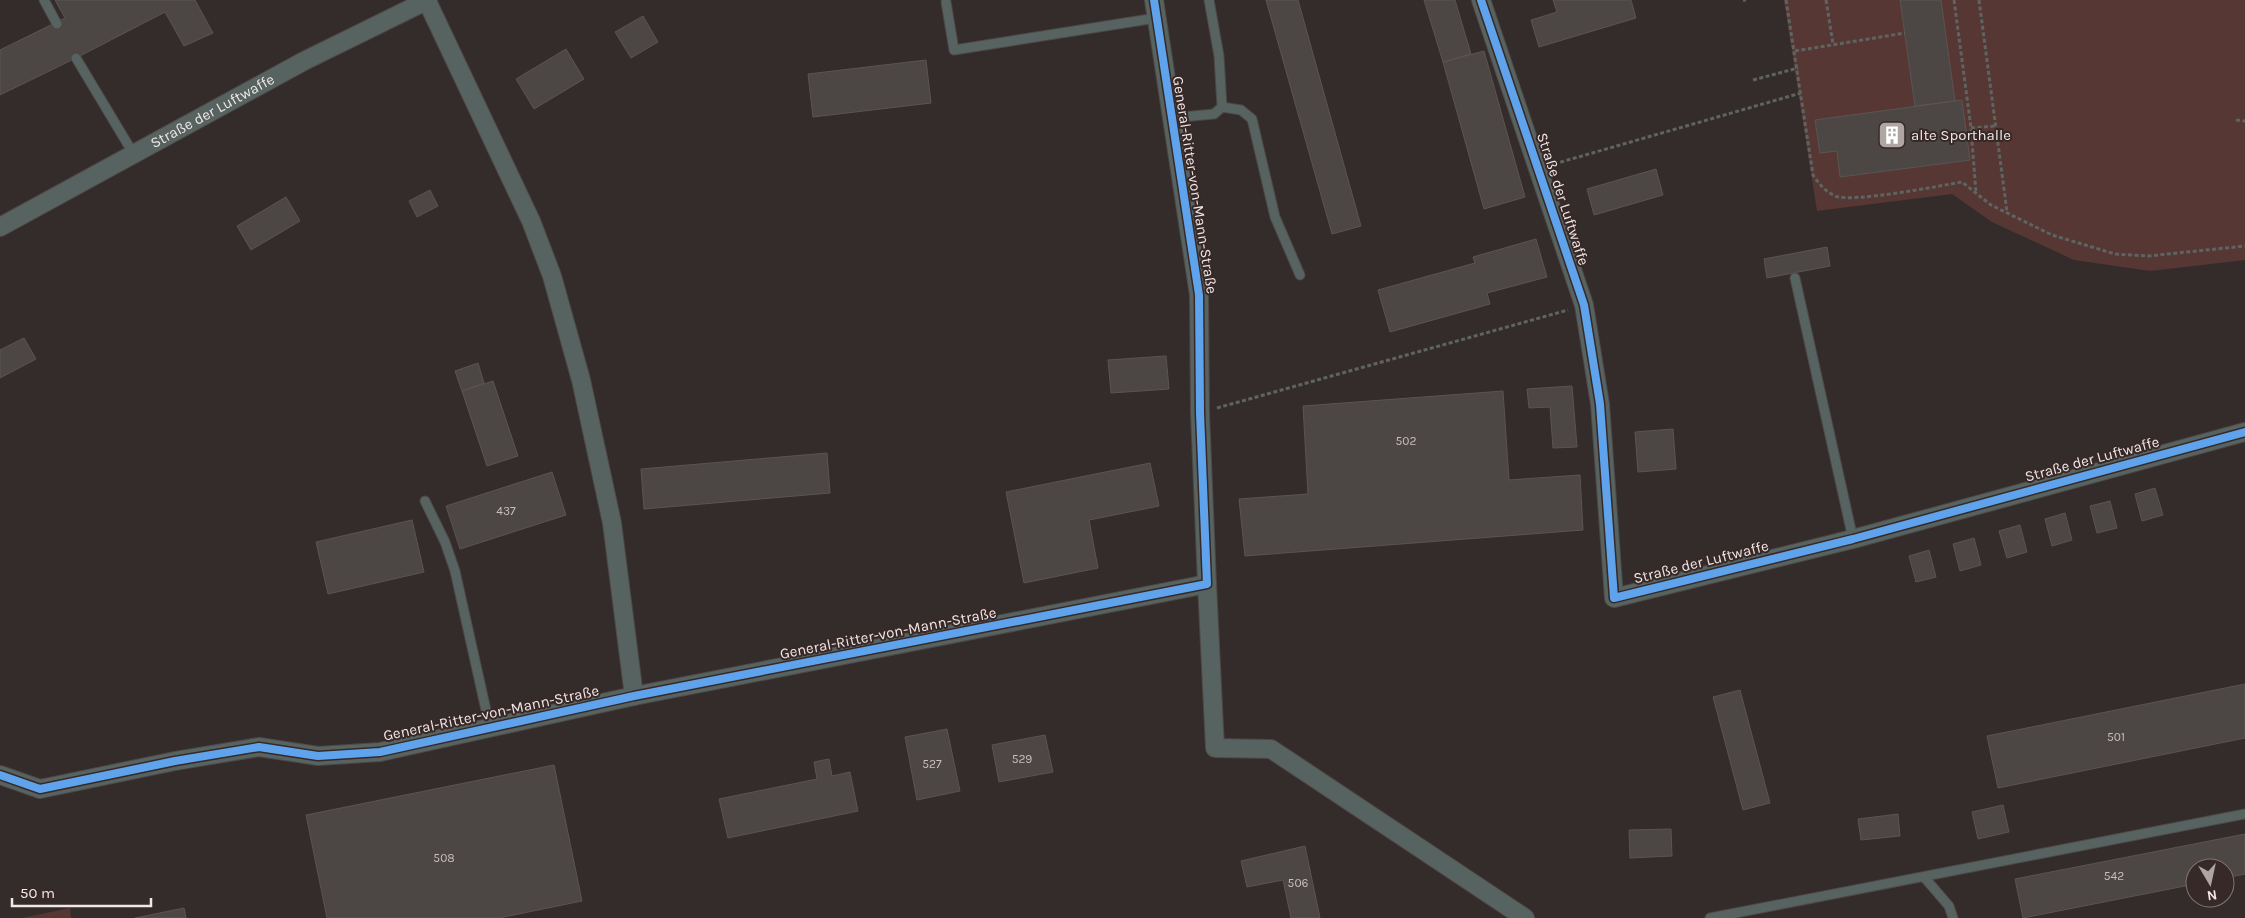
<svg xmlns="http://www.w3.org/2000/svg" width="2245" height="918" font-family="Karla,sans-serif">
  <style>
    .green { fill: #573734 }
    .building { fill: #4c4644; stroke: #5b5453 }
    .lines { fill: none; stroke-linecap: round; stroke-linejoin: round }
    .lane-casing { stroke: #4e4745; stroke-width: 11 }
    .street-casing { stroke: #4e4745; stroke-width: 20 }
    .path { stroke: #5d6461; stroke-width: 3; stroke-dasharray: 4 2.5; stroke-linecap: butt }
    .lane { stroke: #566360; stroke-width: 9 }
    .street { stroke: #566360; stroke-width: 18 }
    .cycleway-casing { stroke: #372927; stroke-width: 11 }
    .cycleway { stroke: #60a3ed; stroke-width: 8 }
    .labels { text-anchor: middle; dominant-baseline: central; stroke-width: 4; stroke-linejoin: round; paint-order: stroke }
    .number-label { font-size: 12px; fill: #c8bfbe }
    .street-label { font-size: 15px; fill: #f1e7e6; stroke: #372927 }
    .poi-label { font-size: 15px; fill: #f1e7e6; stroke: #372927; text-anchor: start }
  </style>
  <rect width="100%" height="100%" fill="#342c2a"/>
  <!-- green -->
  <path class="green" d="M1784,0H2245V260L2150,271L2074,260L1992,222L1952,194L1817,211Z
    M70,908L71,918H22Z"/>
  <!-- building -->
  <path class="building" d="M55,0H195L213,33L184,46L165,12L76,58L0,95V50L65,18Z
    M1266,0H1298L1361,226L1332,234Z
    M1424,0H1455L1471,54L1443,62Z
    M1553,0H1631L1636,18L1539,47L1531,20L1557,12Z
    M1900,0H1941L1955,101L1915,106Z
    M643,16L658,42L631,58L615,32Z
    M566,49L584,79L534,109L516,79Z
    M1484,51L1525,197L1484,209L1443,62Z
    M926,60L931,103L813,117L808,74Z
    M1962,100L1970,160L1840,177L1837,151L1820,153L1815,120Z
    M1656,169L1663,195L1594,215L1587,189Z
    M430,190L438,206L417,217L409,201Z
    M286,197L300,221L251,250L237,226Z
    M1536,239L1547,277L1487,293L1490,304L1390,332L1378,290L1475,263L1473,257Z
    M1827,247L1830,266L1767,278L1764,259Z
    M24,338L36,359L0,378V350Z
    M1166,356L1169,389L1111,393L1108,360Z
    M478,363L484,383L462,391L455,371Z
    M493,381L518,456L487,466L462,391Z
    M1572,386L1577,447L1553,448L1550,407L1529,408L1527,389Z
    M1503,391L1509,480L1580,475L1583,530L1245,556L1239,499L1308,494L1303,406Z
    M1673,429L1676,469L1638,472L1635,432Z
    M827,453L830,493L644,509L641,469Z
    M1150,463L1159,506L1089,520L1098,568L1024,583L1006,492Z
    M552,472L566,515L460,549L446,506Z
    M2155,488L2163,515L2142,521L2135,494Z
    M2110,501L2117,528L2097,533L2090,506Z
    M2065,513L2072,540L2052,546L2045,519Z
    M412,520L424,572L328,594L316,542Z
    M2020,525L2027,552L2007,558L1999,531Z
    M1974,538L1981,565L1960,571L1953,544Z
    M1929,550L1936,577L1916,582L1909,556Z
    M2245,684V738L1998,788L1987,736Z
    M1740,690L1770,803L1743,810L1713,697Z
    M947,729L960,791L917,800L905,737Z
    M1045,735L1053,772L999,782L992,745Z
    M829,759L832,776L850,772L858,811L728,838L719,799L817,779L814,762Z
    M554,765L582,901L499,918H327L306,815Z
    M2003,805L2009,832L1978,839L1972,812Z
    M1898,814L1900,836L1861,840L1858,819Z
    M1671,829L1672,856L1630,858L1629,830Z
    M2245,834V874L2225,878V868H2195V884L2023,918L2015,879Z
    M1305,846L1320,918H1291L1283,880L1247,887L1241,861Z
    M184,908L186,918H135Z"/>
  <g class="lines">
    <!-- lane casing -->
    <g class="lane-casing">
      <path id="lane" d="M44,0L57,24
        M946,2L954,50L1156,18
        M76,58L133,153
        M1222,107L1241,110L1252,119L1275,217L1300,275
        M1171,118L1214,114L1222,107L1219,56L1209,0
        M1795,278L1853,539
        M425,501L445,542L455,571L490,728
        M1924,877L1949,906L1953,918
        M1710,918L2245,814"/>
    </g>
    <!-- street casing -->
    <g class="street-casing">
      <g id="street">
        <path d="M1481,0L1584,305L1600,404L1614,598L1853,539L2245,432"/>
        <path d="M427,1L531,221L552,276L581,380L612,523L634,696"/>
        <path id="s1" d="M0,227L304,61L428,0"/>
        <path d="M1207,584L1215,748L1271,749L1525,918"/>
        <path d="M0,775L40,789L175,761L259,747L318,756L380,752L634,696L1207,584L1200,413L1199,295L1154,0"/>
      </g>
    </g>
    <!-- path -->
    <path class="path" d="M1743,0H1746
      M1786,0L1813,175C1819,184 1825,191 1835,196C1852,203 1939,186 1962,182L1991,205L2052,235L2115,254L2148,256L2245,246
      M1826,0L1833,44
      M1954,0L1971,128L1976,193
      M1979,0L2007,212
      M1795,51L1905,33
      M1753,80L1798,68
      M2236,120L2245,121
      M1971,128L1995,126
      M1554,164L1801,93
      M1217,408L1568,310"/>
    <!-- lane -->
    <use href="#lane" class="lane"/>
    <!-- street -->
    <use href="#street" class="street"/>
    <!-- cycleway casing -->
    <g class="cycleway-casing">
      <path id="cycleway" d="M1481,0L1584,305L1600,404L1614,598L1853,539L2245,432
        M0,775L40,789L175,761L259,747L318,756L380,752L634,696L1207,584L1200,413L1199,295L1154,0"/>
    </g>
    <!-- cycleway -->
    <use href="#cycleway" class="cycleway"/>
  </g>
  <!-- icons -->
  <defs>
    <g id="building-square" transform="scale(1.4375)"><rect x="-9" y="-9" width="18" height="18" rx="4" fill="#afa6a4" stroke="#372927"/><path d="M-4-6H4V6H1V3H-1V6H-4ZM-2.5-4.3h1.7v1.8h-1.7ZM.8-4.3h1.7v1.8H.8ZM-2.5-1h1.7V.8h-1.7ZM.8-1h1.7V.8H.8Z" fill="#fff"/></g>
  </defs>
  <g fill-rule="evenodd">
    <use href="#building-square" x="1892" y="135"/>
  </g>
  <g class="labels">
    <!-- number labels -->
    <g class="number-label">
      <text x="1406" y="441">502</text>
      <text x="506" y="511">437</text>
      <text x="2116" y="737">501</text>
      <text x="1022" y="759">529</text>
      <text x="932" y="764">527</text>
      <text x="444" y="858">508</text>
      <text x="2114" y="876">542</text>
      <text x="1298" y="883">506</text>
    </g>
    <!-- street labels -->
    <g class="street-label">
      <text stroke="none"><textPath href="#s1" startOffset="242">Straße der Luftwaffe</textPath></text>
      <text transform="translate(1195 185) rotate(81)">General-Ritter-von-Mann-Straße</text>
      <text transform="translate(1563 199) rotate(72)">Straße der Luftwaffe</text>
      <text transform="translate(2092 459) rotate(-15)">Straße der Luftwaffe</text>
      <text transform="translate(1701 562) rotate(-14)">Straße der Luftwaffe</text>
      <text transform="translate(888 633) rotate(-11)">General-Ritter-von-Mann-Straße</text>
      <text transform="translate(491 713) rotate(-12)">General-Ritter-von-Mann-Straße</text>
    </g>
    <!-- poi labels -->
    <g class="poi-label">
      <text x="1911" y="135">alte Sporthalle</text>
    </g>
  </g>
  <!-- north arrow -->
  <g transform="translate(2210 883) rotate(171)"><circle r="24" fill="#372927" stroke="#817573"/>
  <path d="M0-4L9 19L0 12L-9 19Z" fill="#afa6a4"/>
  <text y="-8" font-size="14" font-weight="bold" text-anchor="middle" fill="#f1e7e6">N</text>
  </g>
  <!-- scale -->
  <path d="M12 898v8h139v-8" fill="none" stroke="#f1e7e6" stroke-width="2.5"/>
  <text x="20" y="898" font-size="15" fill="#f1e7e6" stroke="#372927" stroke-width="4" paint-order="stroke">50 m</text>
</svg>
